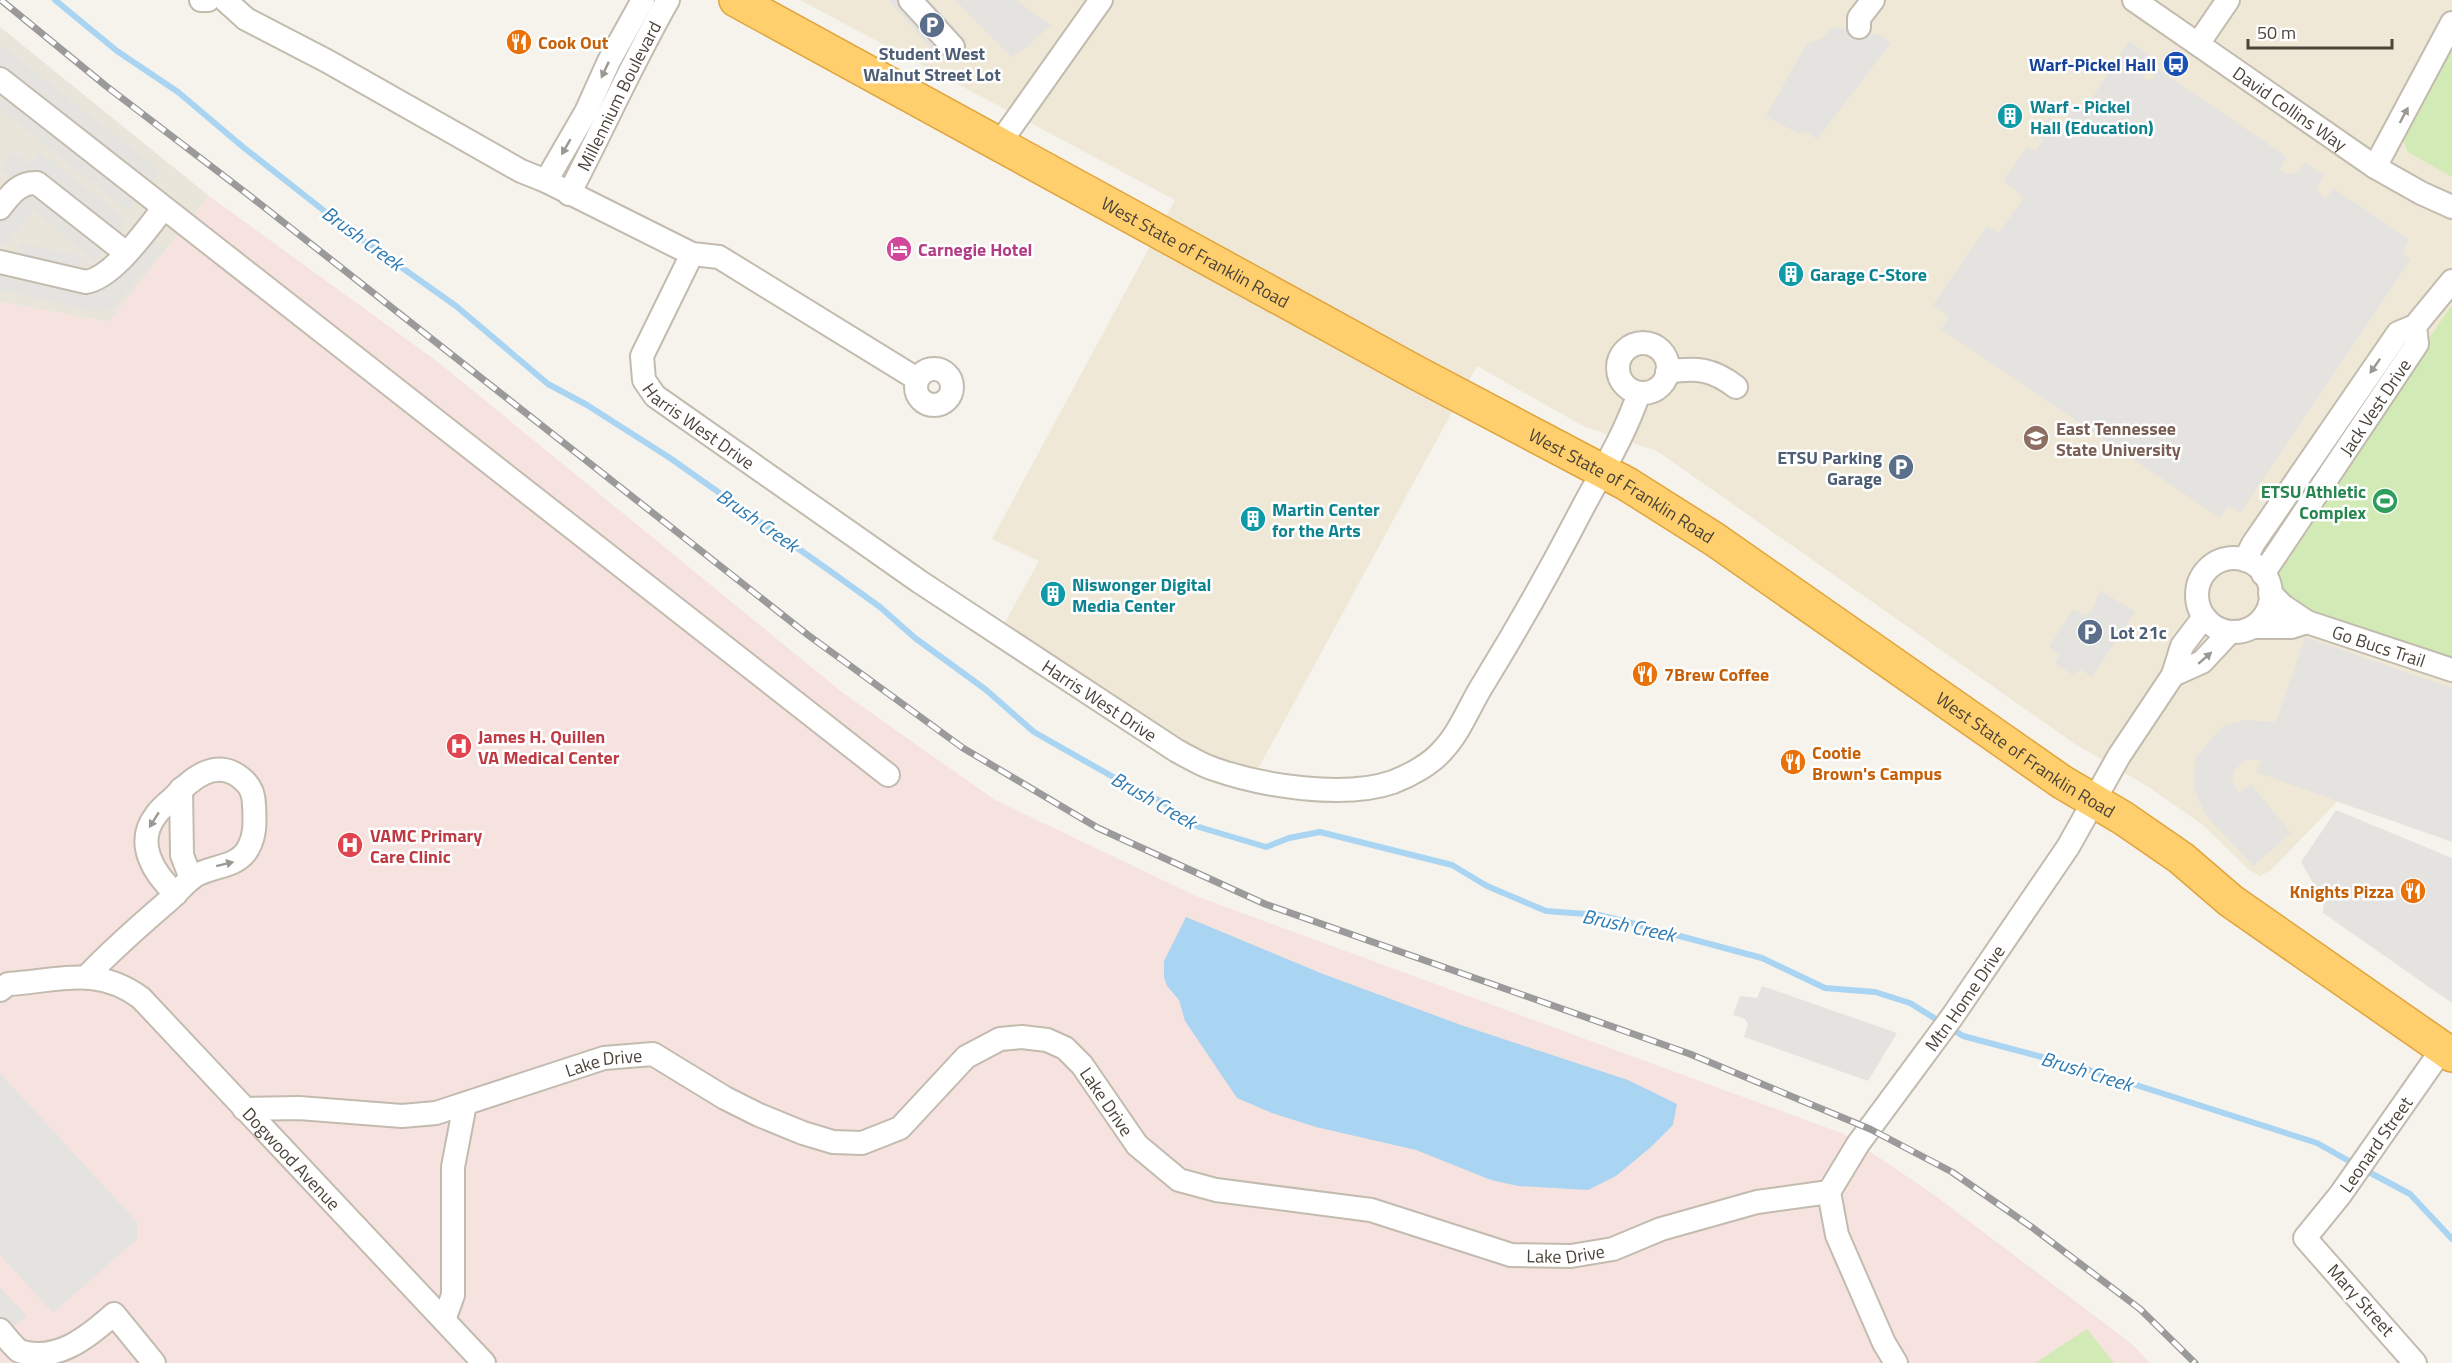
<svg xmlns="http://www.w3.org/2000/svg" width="2452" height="1363" font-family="'Titillium Web',sans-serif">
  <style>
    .residential { fill: #eae5da }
    .education { fill: #efe8d6 }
    .medical { fill: #f6e3e0 }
    .green { fill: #d2eab5 }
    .parking { fill: #e5e3e0 }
    .water { fill: #a9d4f2 }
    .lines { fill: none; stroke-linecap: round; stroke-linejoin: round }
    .stream { stroke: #a9d4f2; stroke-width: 6 }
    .minor-casing { stroke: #c2bbae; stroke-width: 26 }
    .highway-casing { stroke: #e0a43c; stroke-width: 36 }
    .minor { stroke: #fff; stroke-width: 22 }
    .highway { stroke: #ffcf6e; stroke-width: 33 }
    .rail-casing { stroke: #9a9a9a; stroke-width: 7 }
    .rail { stroke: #fff; stroke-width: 4.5; stroke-dasharray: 14; stroke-linecap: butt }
    .oneway { fill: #9c9892 }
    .labels { text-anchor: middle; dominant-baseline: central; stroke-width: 5; stroke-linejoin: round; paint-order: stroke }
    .food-label { font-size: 18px; font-weight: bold; fill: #c56008; stroke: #fff; text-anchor: start }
    .service-label { font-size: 18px; font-weight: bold; fill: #4e5e75; stroke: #fff }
    .transit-label { font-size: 18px; font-weight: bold; fill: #164399; stroke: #fff; text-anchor: end }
    .street-label { font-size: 18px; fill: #4b4439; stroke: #fff }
    .culture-label { font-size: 18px; font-weight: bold; fill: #0d838f; stroke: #fff; text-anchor: start }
    .hotel-label { font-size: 18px; font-weight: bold; fill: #b23c85; stroke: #fff; text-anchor: start }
    .education-label { font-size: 18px; font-weight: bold; fill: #785e54; stroke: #fff; text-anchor: start }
    .leisure-label { font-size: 18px; font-weight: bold; fill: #27864d; stroke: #fff; text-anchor: end }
    .health-label { font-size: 18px; font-weight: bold; fill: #be3a42; stroke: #fff; text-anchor: start }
    .water-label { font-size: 20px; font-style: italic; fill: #2e7ab2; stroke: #fff }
  </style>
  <rect width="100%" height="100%" fill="#f6f3ec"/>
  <!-- residential -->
  <path class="residential" d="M0,27L209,196L109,322L0,302Z"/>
  <!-- education -->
  <path class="education" d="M800,0H2452V841L2337,802L2271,870L2260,876L2249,870L2203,825L2147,786L2075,744L1657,451L1583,426L1477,366L1252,780L1213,769L999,633L1039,561L992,539L1175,200Z"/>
  <!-- medical -->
  <path class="medical" d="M209,196L438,362L843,693L995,800L1196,896L1844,1134L1933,1194L2132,1344L2150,1363H0V302L109,322Z"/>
  <!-- green -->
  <path class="green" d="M2450,51L2452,52V177L2408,152L2403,140Z
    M2452,305V660L2302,607L2281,588L2278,580V566L2344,462Z
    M2087,1329L2114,1363H2035Z"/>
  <!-- parking -->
  <path class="parking" d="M888,0H929L967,41L942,60Z
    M955,0H1016L1051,25L1028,46L1011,57Z
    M1832,27L1881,35L1891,43L1817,139L1806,132L1799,134L1766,116L1807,43L1823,38Z
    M2129,41L2149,55L2141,70L2146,81L2151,80L2158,69L2287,157L2280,169L2285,174L2296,173L2305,162L2324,175L2317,189L2323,198L2326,199L2333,188L2409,239L2402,253L2411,259L2240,513L2230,507L2227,508L2220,518L1941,329L1948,319V316L1933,305L1987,226L1999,233L2024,197L2003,181L2027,147L2035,151L2043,140L2036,135L2049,117L2065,128L2073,125V120L2063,114L2071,101L2083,109L2087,106Z
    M0,44L160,171L129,211L0,109Z
    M13,152L30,164L40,152L127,221L95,261L33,210L5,245L0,244V191L11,181L0,168Z
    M153,238L165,249L112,308L97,312L0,290V273L15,274L20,243L82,256L75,284L102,290Z
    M2100,590L2135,612L2092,677L2080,669L2074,676L2055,663L2059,655L2049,647L2073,609L2086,616L2093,608Z
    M2305,637L2452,688V842L2256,772L2261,760H2245L2234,771L2232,781L2239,793L2251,784L2291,833L2253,866L2206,815L2194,790L2195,758L2223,726L2244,720L2276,722Z
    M2336,810L2452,858V1003L2323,913L2324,902L2301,862Z
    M1762,986L1897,1033L1868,1081L1744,1037L1748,1024L1745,1019L1733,1015L1740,996L1757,998Z
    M0,1073L137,1222V1239L53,1313L0,1255Z
    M0,1287L27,1316L0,1338Z"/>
  <!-- water -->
  <path class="water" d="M1186,917L1323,974L1461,1025L1628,1080L1677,1104L1673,1125L1651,1147L1616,1176L1588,1190L1518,1186L1491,1180L1416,1150L1316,1127L1272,1113L1237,1098L1185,1021L1179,1000L1167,986L1164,977V961Z"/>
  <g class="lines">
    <!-- stream -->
    <path class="stream" d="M55,0L117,51L178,92L243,147L346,228L456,306L548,384L587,405L670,458L830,571L880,607L915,638L985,689L1034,732L1122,782L1168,805L1199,827L1266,847L1289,838L1320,832L1452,865L1487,886L1546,911L1599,915L1635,924L1762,958L1825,988L1875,992L1910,1003L1963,1036L2083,1068L2317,1143L2356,1165
      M2365,1170L2410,1194L2452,1239"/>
    <!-- minor casing -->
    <g class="minor-casing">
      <g id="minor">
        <path d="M201,0H208"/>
        <path d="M225,0L246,19L327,61L521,171L546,181L692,254L719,257L917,379"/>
        <path d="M910,0L953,47"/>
        <path id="s1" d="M2134,0L2375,167L2421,193L2452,207"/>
        <path d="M1859,27V18L1873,0"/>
        <path d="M2198,44L2228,0"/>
        <path d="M0,79L888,775"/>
        <path d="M999,144L1101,0"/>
        <path d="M2375,167L2452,23"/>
        <path d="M546,181L586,112L609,61L643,0"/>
        <path id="s2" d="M569,194C603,129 632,63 668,0"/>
        <path d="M0,208C10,195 19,182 37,183L126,253"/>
        <path id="s3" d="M692,254L642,356L644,380L655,396L920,582L1177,751C1189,757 1201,765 1214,769C1262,786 1344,799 1393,782C1409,776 1431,764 1442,751C1461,731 1470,704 1485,681C1520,624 1552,567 1583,507C1603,470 1625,434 1639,393"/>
        <path d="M0,262L86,282C114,277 145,231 163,209"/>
        <circle cx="1643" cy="368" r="25"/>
        <circle cx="934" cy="387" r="18"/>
        <path d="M1667,372C1696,367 1713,369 1736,387"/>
        <circle cx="2234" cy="595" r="37"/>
        <path d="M2245,560L2253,544L2398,333L2415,326L2452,281"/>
        <path id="s4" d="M2263,574L2417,344L2415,326"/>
        <path id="s5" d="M2270,593L2283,606L2307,622L2452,670"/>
        <path d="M2253,627H2291L2307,622"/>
        <path d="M2173,675L2202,662L2230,632"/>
        <path d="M181,789L182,855L191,879"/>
        <path d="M87,976C112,950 139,926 167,902C176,894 184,884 193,877C210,866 233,868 245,853C256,839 255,821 254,805C254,793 250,785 241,778C215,757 190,780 172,799C166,804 160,809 156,815C134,843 154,874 176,894"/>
        <path id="s6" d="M0,990L8,984C58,981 97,965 141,998L484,1363"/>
        <path id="s7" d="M244,1109L299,1108L402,1116L436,1113L604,1058L653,1054L725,1098L759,1115L803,1133L833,1142L862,1143L900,1128L966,1057L1000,1039L1022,1037L1047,1040L1065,1048L1082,1065L1137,1145L1179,1180L1216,1190L1371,1210L1511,1255L1571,1256L1613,1249L1661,1229L1757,1202L1829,1192"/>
        <path id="s8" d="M1829,1192L1858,1144L1952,1017L2068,847L2119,756L2173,675L2182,646L2204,617"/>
        <path d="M1829,1192L1837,1235L1884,1343L1896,1363"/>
        <path d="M444,1320L453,1295V1167L465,1104"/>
        <path d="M0,1330C6,1337 12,1345 19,1351C56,1363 87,1338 114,1314L154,1363"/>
        <path id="s9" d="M2415,1363L2305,1238L2340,1195L2443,1048"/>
      </g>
    </g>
    <!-- highway casing -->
    <g class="highway-casing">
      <g id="highway">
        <path id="s10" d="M736,0L1415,372L1627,484L1714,539L2062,782L2123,818L2181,858L2231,901L2452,1055"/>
      </g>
    </g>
    <!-- minor -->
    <use href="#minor" class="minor"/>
    <!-- highway -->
    <use href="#highway" class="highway"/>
    <!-- rail casing -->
    <g class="rail-casing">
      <path id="rail" d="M1,0L106,86L250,196L808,635L963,748L1098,828L1265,904L1690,1054L1870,1129L1952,1172L2033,1228L2140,1309L2195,1363"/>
    </g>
    <!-- rail -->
    <use href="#rail" class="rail"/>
  </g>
  <!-- one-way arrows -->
  <defs><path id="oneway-solid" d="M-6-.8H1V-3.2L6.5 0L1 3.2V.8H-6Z" transform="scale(1.5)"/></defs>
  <g class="oneway">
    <use href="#oneway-solid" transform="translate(605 70) rotate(115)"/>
    <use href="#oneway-solid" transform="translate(2404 115) rotate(-62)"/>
    <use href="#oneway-solid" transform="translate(566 147) rotate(120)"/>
    <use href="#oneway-solid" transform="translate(2375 366) rotate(125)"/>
    <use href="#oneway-solid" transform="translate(2205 658) rotate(-41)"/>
    <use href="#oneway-solid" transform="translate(154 820) rotate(122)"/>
    <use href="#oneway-solid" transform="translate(225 864) rotate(-14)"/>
  </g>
  <!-- icons -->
  <defs>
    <g id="parking-disc" transform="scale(1.35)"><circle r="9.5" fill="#5c6f8a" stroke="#fff"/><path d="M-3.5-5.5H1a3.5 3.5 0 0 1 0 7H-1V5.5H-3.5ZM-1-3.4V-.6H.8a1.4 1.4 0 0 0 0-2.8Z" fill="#fff"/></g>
    <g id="restaurant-disc" transform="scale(1.35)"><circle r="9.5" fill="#e8710a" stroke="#fff"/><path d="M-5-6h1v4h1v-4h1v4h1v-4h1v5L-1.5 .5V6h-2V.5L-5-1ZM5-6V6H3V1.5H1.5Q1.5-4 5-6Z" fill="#fff"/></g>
    <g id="bus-disc" transform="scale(1.35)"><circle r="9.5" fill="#1a4fb4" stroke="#fff"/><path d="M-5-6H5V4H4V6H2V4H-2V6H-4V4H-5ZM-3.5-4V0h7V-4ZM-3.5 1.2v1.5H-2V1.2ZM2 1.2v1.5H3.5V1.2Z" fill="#fff"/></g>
    <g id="building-disc" transform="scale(1.35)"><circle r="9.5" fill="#0f9aa8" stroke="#fff"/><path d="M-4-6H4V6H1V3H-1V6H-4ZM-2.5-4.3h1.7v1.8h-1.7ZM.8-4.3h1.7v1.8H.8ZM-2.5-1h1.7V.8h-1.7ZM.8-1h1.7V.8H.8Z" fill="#fff"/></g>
    <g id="hotel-disc" transform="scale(1.35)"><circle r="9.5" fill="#d1479c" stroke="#fff"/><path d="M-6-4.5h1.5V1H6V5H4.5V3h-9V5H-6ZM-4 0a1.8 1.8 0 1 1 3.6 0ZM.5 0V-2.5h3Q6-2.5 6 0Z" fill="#fff"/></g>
    <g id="university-disc" transform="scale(1.35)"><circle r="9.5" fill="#8d6e63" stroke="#fff"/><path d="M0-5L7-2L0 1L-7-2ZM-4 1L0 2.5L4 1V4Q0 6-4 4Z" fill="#fff"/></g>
    <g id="stadium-disc" transform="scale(1.35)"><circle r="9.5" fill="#2e9e5b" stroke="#fff"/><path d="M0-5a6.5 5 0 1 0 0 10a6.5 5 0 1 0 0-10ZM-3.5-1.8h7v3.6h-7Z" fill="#fff"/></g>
    <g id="hospital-disc" transform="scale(1.35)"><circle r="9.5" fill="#e0444e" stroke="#fff"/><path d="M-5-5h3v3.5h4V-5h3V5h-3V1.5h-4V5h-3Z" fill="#fff"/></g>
  </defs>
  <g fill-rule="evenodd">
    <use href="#parking-disc" x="932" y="25"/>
    <use href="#restaurant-disc" x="519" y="42"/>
    <use href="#bus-disc" x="2176" y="64"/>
    <use href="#building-disc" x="2010" y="116"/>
    <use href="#hotel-disc" x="899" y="249"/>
    <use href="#building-disc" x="1791" y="274"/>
    <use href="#university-disc" x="2036" y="438"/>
    <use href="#parking-disc" x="1901" y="467"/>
    <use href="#stadium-disc" x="2385" y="501"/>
    <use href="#building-disc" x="1253" y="519"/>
    <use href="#building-disc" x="1053" y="594"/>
    <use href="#parking-disc" x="2090" y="632"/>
    <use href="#restaurant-disc" x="1645" y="674"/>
    <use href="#hospital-disc" x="459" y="746"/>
    <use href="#restaurant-disc" x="1793" y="762"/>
    <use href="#hospital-disc" x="350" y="845"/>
    <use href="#restaurant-disc" x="2413" y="891"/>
  </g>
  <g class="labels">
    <!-- food labels -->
    <g class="food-label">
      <text x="538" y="42">Cook Out</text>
      <text x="1664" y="674">7Brew Coffee</text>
      <text x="1812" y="752">Cootie<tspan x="1812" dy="21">Brown's Campus</tspan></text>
      <text x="2394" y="891" text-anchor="end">Knights Pizza</text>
    </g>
    <!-- service labels -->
    <g class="service-label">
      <text x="932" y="53">Student West<tspan x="932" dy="21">Walnut Street Lot</tspan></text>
      <text x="1882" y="457" text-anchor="end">ETSU Parking<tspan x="1882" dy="21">Garage</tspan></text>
      <text x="2110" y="632" text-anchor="start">Lot 21c</text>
    </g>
    <!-- transit labels -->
    <g class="transit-label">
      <text x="2156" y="64">Warf-Pickel Hall</text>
    </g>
    <!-- street labels -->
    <g class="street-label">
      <text stroke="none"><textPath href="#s2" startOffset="110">Millennium Boulevard</textPath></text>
      <text stroke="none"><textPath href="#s1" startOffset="190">David Collins Way</textPath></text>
      <text stroke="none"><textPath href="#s10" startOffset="524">West State of Franklin Road</textPath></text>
      <text stroke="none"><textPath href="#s4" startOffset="201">Jack Vest Drive</textPath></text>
      <text stroke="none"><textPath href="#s3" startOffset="210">Harris West Drive</textPath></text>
      <text stroke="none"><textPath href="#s10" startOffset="1010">West State of Franklin Road</textPath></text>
      <text stroke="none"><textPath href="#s5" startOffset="123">Go Bucs Trail</textPath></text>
      <text stroke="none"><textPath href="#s3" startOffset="696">Harris West Drive</textPath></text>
      <text stroke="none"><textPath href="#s10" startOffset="1496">West State of Franklin Road</textPath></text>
      <text stroke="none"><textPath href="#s8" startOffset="237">Mtn Home Drive</textPath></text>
      <text stroke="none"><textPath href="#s7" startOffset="368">Lake Drive</textPath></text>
      <text stroke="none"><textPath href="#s7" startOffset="960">Lake Drive</textPath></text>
      <text stroke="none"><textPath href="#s9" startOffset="284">Leonard Street</textPath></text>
      <text stroke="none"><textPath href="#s6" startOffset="368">Dogwood Avenue</textPath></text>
      <text stroke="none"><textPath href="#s7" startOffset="1464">Lake Drive</textPath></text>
      <text transform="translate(2361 1300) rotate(48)">Mary Street</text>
    </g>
    <!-- culture labels -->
    <g class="culture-label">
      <text x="2030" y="106">Warf - Pickel<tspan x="2030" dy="21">Hall (Education)</tspan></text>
      <text x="1810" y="274">Garage C-Store</text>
      <text x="1272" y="509">Martin Center<tspan x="1272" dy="21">for the Arts</tspan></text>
      <text x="1072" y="584">Niswonger Digital<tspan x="1072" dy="21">Media Center</tspan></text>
    </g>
    <!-- hotel labels -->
    <g class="hotel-label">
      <text x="918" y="249">Carnegie Hotel</text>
    </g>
    <!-- education labels -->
    <g class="education-label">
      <text x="2056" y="428">East Tennessee<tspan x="2056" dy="21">State University</tspan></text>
    </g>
    <!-- leisure labels -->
    <g class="leisure-label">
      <text x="2366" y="491">ETSU Athletic<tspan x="2366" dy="21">Complex</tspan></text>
    </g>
    <!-- health labels -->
    <g class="health-label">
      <text x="478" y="736">James H. Quillen<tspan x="478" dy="21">VA Medical Center</tspan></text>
      <text x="370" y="835">VAMC Primary<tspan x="370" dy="21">Care Clinic</tspan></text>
    </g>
    <!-- water labels -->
    <g class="water-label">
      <text transform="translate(363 238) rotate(36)">Brush Creek</text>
      <text transform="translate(758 520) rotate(35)">Brush Creek</text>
      <text transform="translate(1154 800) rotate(30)">Brush Creek</text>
      <text transform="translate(1629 925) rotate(12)">Brush Creek</text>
      <text transform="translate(2087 1071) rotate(17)">Brush Creek</text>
    </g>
  </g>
  <!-- scale -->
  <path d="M2248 39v9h144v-9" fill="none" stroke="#4b4439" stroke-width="3"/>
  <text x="2257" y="39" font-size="18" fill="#4b4439" stroke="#ffffff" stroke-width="4.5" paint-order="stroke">50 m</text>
</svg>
